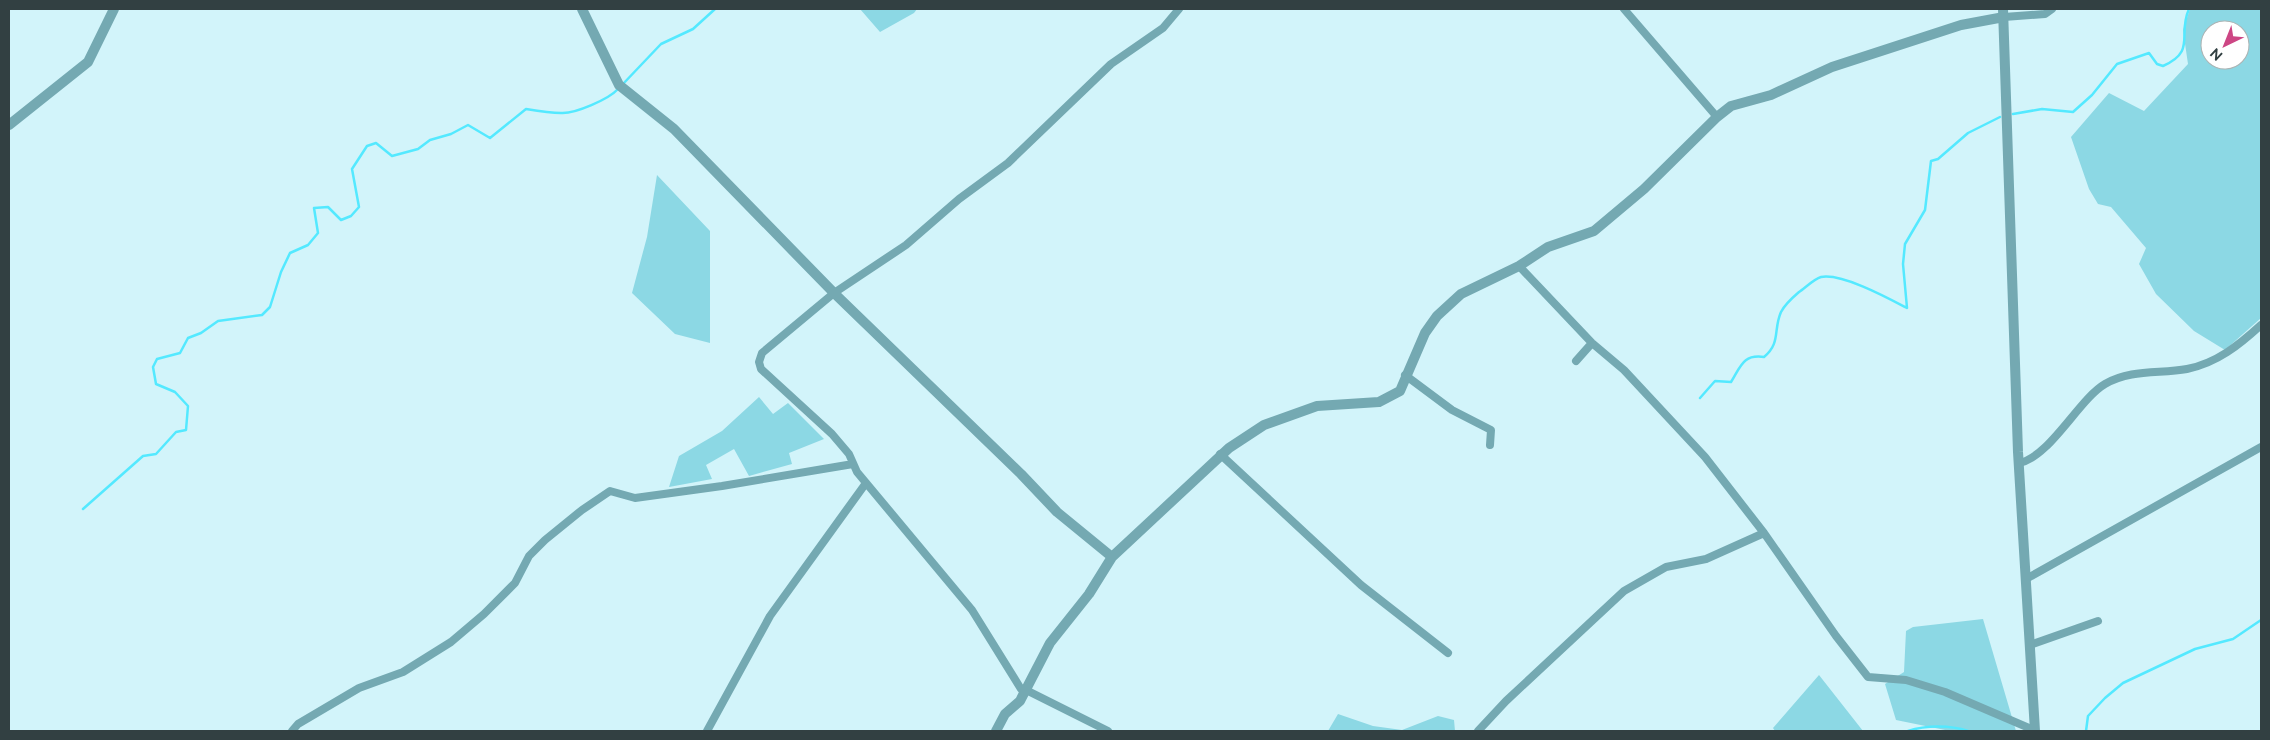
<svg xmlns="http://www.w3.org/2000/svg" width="2270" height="740" font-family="Raleway,sans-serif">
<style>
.green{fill:#8cd8e4;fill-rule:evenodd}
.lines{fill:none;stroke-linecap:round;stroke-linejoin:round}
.stream{stroke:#54e9ff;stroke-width:2.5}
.minor{stroke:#74a9b2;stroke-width:8}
.tertiary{stroke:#74a9b2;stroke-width:10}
</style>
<rect width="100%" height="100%" fill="#d2f4fa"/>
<path class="green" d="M860,9H917L914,13L880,32Z
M2190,9H2261V318L2225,350L2194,331L2156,294L2139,264L2146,248L2111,207L2098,204L2089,189L2071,137L2109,93L2144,111L2188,64L2183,30ZM2210,30H2240V60H2210Z
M657,175L710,231V343L675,334L632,293L647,237Z
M759,397L773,414L788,403L824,439L789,453L792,464L749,476L734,449L706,465L712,479L669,487L679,456L722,431Z
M1983,619L2016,731H1950L1896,720L1885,684L1904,672L1906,631L1913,627Z
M1819,675L1863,731H1775L1773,728Z
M1338,714L1373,726L1402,730L1438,716L1454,720L1455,731H1328Z"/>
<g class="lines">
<path class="stream" d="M622,85L661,44L693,29L715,9
M2013,114L2042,109L2073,112L2092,95L2117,64L2149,53L2157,64L2163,66C2197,51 2177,35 2189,9
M1700,398L1715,381L1731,382C1741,366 1743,354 1764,357C1781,343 1773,330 1781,312C1785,304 1792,298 1799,292C1805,288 1814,279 1821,277C1842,273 1888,298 1907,308L1903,264L1905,244L1925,210L1931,161L1938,159L1968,133L2000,117
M83,509L143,456L156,454L176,432L186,430L188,406L175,392L156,384L153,367L157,359L180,353L188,338L201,333L218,321L262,315L270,307L281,272L290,253L308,245L318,233L314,208L328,207L341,220L351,216L359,207L352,169L367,146L376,143L392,156L418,149L430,140L451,134L468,125L490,138L526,109C538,111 550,113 561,113C575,114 609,99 618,89
M1908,731C1926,725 1950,725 1968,731
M2086,731L2088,716L2105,698L2123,683L2195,649L2233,639L2261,620"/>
<path class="minor" d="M1624,9L1717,117
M2004,17L2045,14L2052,9
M1576,361L1592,343
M1405,375L1452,410L1491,430L1490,445
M1220,454L1361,585L1448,653
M2019,463C2050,457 2079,399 2105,384C2131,369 2159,374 2187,369C2217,363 2239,345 2261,325
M1764,533L1836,636L1868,677L1906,680L1945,692L2034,730
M2026,579L2261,447
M2030,645L2098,621
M292,731L298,724L359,688L403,672L451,642L484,614L515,583L529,556L545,540L582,510L610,491L635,498L722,486L853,464
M707,731L770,616L866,483
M1108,731L1026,690L1021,689L972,610L857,472L849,454L832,434L761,369L759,362L762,353L834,293L906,245L959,199L1008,163L1111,64L1163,28L1179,9
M1478,731L1506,701L1624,591L1666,567L1706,559L1764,533L1705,457L1624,370L1592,343L1519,266"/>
<path class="tertiary" d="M582,9L619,85L674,129L834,293L1021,474L1057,512L1112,557
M2003,9L2018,452L2035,731
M9,125L88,62L114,9
M996,731L1005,714L1020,701L1050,643L1089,594L1112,557L1229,448L1264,425L1317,406L1379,402L1400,391L1425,333L1437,316L1461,294L1519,266L1548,247L1594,231L1644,189L1717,117L1731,106L1771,95L1832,67L1961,25L2004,17"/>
</g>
<rect width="2270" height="740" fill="none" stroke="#324042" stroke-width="20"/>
<g transform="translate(2225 45) rotate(223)"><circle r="24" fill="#ffffff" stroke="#adb3b3"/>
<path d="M0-4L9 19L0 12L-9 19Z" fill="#cd4684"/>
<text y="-8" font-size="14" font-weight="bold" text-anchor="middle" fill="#324042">N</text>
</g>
</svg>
